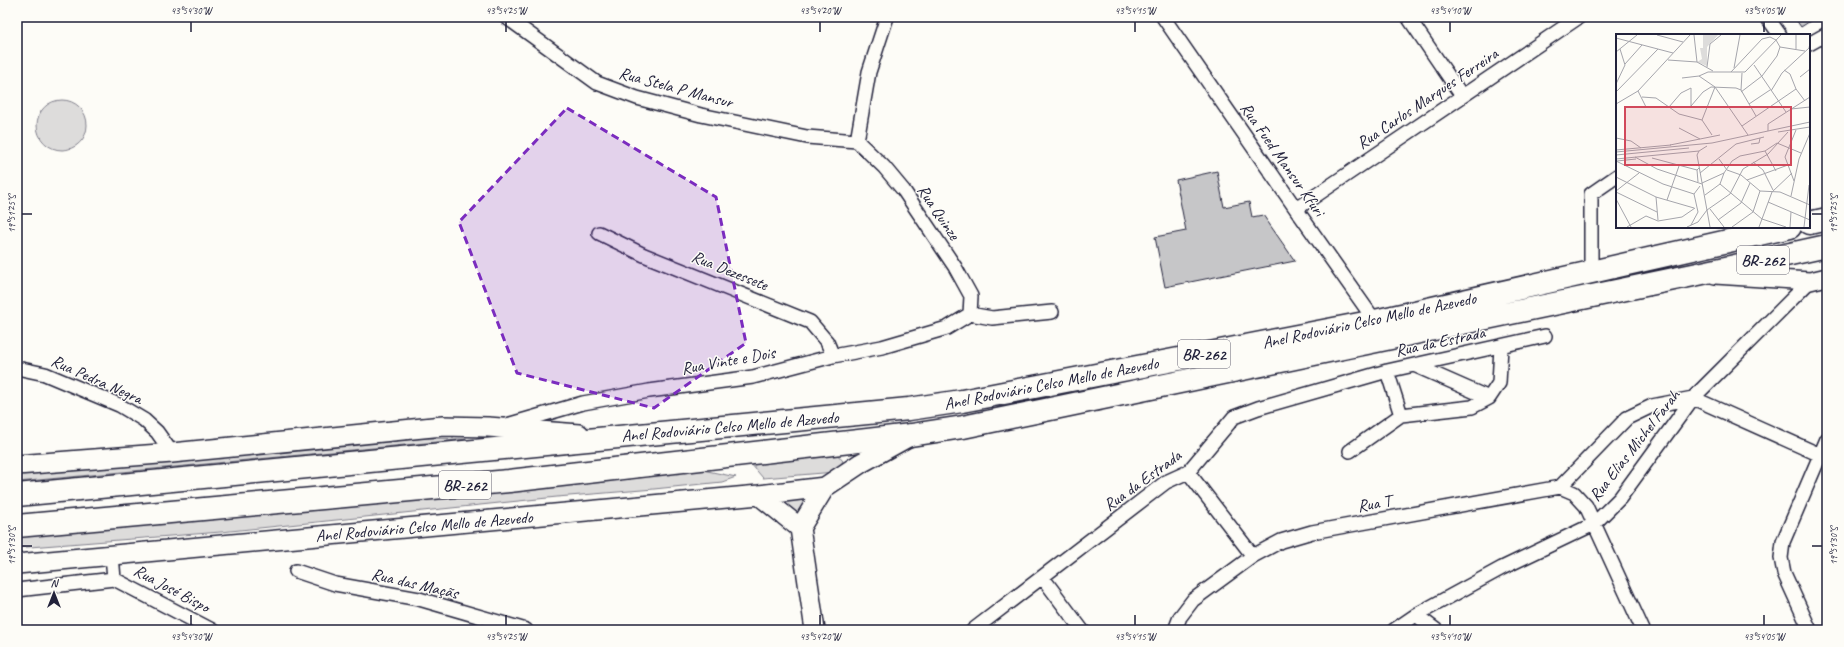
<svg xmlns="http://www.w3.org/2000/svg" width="1844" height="647" font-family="Caveat,sans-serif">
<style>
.green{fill:#dddcdb;stroke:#807f8b}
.building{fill:#c6c6c8;stroke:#22223b}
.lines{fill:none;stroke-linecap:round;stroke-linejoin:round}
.minor-casing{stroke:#22223b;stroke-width:16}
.tertiary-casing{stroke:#22223b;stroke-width:20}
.secondary-casing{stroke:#22223b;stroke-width:22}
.motorway-casing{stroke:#22223b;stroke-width:25}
.minor{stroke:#fdfcf7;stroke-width:13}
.tertiary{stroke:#fdfcf7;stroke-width:17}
.secondary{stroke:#fdfcf7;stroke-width:19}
.motorway{stroke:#fdfcf7;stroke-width:22}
.marked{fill:#7b2cbf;fill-opacity:0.2;stroke:#7b2cbf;stroke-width:3;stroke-dasharray:8 5;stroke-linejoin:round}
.ticks{fill:none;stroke:#22223b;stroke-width:1.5}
.labels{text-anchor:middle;stroke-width:3;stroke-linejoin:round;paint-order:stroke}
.shield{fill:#fdfcf7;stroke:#646373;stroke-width:1}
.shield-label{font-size:16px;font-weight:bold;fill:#22223b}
.street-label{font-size:17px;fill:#22223b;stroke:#fdfcf7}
.inset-road{fill:none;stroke:#a5a5ac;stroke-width:1}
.view{fill:#d1495b;fill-opacity:0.15;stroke:#d1495b;stroke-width:2}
.inset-edge{fill:none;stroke:#22223b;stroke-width:2}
.neatline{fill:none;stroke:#22223b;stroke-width:1.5}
.ticks-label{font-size:10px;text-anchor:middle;fill:#22223b}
</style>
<rect width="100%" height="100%" fill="#fdfcf7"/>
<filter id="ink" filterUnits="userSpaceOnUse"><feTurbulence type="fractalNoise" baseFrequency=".025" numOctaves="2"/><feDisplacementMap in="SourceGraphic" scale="8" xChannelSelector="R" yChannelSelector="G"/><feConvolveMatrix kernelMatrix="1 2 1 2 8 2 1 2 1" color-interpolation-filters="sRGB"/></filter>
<g filter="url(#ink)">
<path class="green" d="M37 125a25 25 0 1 1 50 0a25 25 0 1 1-50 0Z
M427,438L467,439L17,482V470Z
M836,453L843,461L835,472L763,478L751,464Z
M698,469L736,477L722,482L654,489L557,497L221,532L17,548V532Z
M812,498L800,518L781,502Z"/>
<path class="building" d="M1794,17H1814L1815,18L1801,27Z
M1217,171L1224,207L1249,202L1252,217L1263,215L1295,261L1165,287L1155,237L1186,231L1176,180Z"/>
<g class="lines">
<g class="minor-casing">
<path id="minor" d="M506,17L597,83L637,98L701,115L807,137L857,141
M1163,17L1296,209L1375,321
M1408,17L1462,96
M1767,17L1780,35
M1809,44L1827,34
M857,141L884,167L904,191L955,267L971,296L970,314
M857,141L869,72L887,17
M1296,209L1579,17
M599,233L644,255L810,322L827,342L833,356
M1591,272V194L1617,176
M970,314L992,318L1052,312
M1414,365L1489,398
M17,368L45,374L119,405L144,420L157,432L172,453
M1387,371L1401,415
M1401,415L1472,407L1489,398L1499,383L1501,347
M507,425L583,403L649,391L753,377L833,356L882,347L947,328L970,314
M1350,451L1401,415
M1188,472L1253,556
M1560,487L1627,418L1652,406L1693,398L1827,458
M112,555L114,579L212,630
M296,571L335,584L419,599L526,630
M1043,578L1082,630
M17,590L114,579
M1416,615L1436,630
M973,630L1166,482L1188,472L1234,417L1258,408L1387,371L1545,336
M1175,630L1180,617L1193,600L1253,556L1281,541L1312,532L1560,487L1574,493L1586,506L1643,630
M1394,630L1416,615L1502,568L1594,524L1620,498L1693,398L1810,281
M1810,630L1784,573L1781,558L1783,542L1827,439"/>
</g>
<g class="tertiary-casing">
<path id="tertiary" d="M1715,275L1810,281L1827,277"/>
</g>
<g class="secondary-casing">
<path id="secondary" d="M17,465L172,453L443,426L488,427L579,434
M759,495L800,528
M17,564L759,495L825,487L861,463L908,437
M815,630L800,528L825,487"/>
</g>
<g class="motorway-casing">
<path id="motorway" d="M1809,223L1827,219
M17,495L909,409L962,401L1375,321L1790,227
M17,526L509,481L911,435L963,427L1055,408L1698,274L1827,246"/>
</g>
<use href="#minor" class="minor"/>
<use href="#tertiary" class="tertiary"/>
<use href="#secondary" class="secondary"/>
<use href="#motorway" class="motorway"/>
</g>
</g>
<path class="marked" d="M567,108L716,197L746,343L654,408L517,373L459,222Z"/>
<path class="ticks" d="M191,22V32M506,22V32M820,22V32M1135,22V32M1450,22V32M1764,22V32M22,214H32M1812,214H1822M22,546H32M1812,546H1822M191,615V625M506,615V625M820,615V625M1135,615V625M1450,615V625M1764,615V625"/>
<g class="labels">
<g class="shield">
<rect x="1737" y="246" width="52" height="28" rx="3"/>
<rect x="1178" y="340" width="52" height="28" rx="3"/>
<rect x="439" y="471" width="52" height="28" rx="3"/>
</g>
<g class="shield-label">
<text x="1763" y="266">BR-262</text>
<text x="1204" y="360">BR-262</text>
<text x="465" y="491">BR-262</text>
</g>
<g class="street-label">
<text transform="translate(676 87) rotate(15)" y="6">Rua Stela P Mansur</text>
<text transform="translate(1427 98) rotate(-34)" y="6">Rua Carlos Marques Ferreira</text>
<text transform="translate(1283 159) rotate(55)" y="6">Rua Fued Mansur Kfuri</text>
<text transform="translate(939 212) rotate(56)" y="6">Rua Quinze</text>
<text transform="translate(730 270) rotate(22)" y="6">Rua Dezessete</text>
<text transform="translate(1369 320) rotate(-12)" y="6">Anel Rodoviário Celso Mello de Azevedo</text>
<text transform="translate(1440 341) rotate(-12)" y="6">Rua da Estrada</text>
<text transform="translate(728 360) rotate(-10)" y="6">Rua Vinte e Dois</text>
<text transform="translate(97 379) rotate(24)" y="6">Rua Pedra Negra</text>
<text transform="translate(1051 383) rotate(-11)" y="6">Anel Rodoviário Celso Mello de Azevedo</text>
<text transform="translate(730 426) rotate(-5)" y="6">Anel Rodoviário Celso Mello de Azevedo</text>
<text transform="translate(1634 445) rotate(-52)" y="6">Rua Elias Michel Farah</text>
<text transform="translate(1142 480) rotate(-36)" y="6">Rua da Estrada</text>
<text transform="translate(1374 503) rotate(-10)" y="6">Rua T</text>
<text transform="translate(424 526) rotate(-5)" y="6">Anel Rodoviário Celso Mello de Azevedo</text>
<text transform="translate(415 583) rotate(13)" y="6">Rua das Maçãs</text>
<text transform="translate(172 588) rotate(28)" y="6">Rua José Bispo</text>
</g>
</g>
<g transform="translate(1616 34)">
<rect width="194" height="194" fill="#fdfcf7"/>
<path d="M87,1H102L91,13V32L81,28L86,25L84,14H87Z" fill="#dddcdb"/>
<path class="inset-road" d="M41,1L67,8M78,1L81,28M180,1V15M0,4L57,19M164,13L189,17M0,18L21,1M52,26L81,28L97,37M9,30L26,11M138,31L170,78M91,33L94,10L105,1M118,34L124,1M168,36L174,40L180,55L189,67M115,38L146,5L154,3L160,6L164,13L161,22L146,42L125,58M83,42L92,38H129L165,1M184,43L194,35M66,44L83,42L99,53L86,86M0,50L9,31L4,15M99,53L132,101M75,54V72L87,58L95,53L120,54L125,56L140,82M125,56L126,39M22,57L30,73M155,57L166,39L193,14L194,9M0,58L42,15M26,63L40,64L63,80L86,86M0,70L22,57L74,1M133,70L154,56M53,73L65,59L75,54M175,75L194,73M86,86L96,101M126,92L180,55M63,94L84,105M152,97V90L194,63M162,98L194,93M0,104L15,107L25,114M135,110L143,109L144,104M54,111L104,101M0,116L55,111M83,117L81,121L94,193M149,117L161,109L185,119M0,118L96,109L194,88M0,121L73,114M19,123L41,135L86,150M36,124L81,136L83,134M0,125L83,117L91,112M103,125L111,136L125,141L144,157L164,158L194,171M0,127L47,150L78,160M1,127L20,125M137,128L147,136L157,156M81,136L82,148M84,139L120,110L148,103M0,143L40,163L78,174M131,146L172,131M178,147L169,123L180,96M86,149L108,139L116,127L124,122L149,117L160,137M104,150L146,185L170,193M0,157L23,139M0,158L41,178M89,161L104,150L108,139M175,162L183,125L194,99M40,163L42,186M0,165L15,193M51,166L63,132M152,168L194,186M94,175L108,193M102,186L125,169L134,149M42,187L66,183L79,174M75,191L82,178L78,160L84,152M11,193L30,182L42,187M71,193L82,188L91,176L114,160L127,135L152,120L172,98M116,193L137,178L144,157M143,193L156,158L176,139M174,193L175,178M188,193L193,151"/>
<path class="view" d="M9,73H175V131H9Z"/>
<rect width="194" height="194" class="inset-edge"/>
</g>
<rect width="1844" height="647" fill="none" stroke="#fdfcf7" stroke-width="44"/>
<g transform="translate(54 593)" stroke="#fdfcf7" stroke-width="3" paint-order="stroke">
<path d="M0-3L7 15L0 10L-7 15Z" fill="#22223b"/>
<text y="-6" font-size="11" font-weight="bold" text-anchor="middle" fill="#22223b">N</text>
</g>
<rect x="22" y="22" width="1800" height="603" class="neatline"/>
<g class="ticks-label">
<text x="191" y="14">43°54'30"W</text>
<text x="506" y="14">43°54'25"W</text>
<text x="820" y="14">43°54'20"W</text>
<text x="1135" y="14">43°54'15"W</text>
<text x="1450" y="14">43°54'10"W</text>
<text x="1764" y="14">43°54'05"W</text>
<text transform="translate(11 214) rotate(-90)" y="4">19°51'25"S</text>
<text transform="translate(1833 214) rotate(-90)" y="4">19°51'25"S</text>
<text transform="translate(11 546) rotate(-90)" y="4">19°51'30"S</text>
<text transform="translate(1833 546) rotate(-90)" y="4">19°51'30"S</text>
<text x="191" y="640">43°54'30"W</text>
<text x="506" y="640">43°54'25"W</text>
<text x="820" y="640">43°54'20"W</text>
<text x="1135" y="640">43°54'15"W</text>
<text x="1450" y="640">43°54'10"W</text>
<text x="1764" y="640">43°54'05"W</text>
</g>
</svg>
